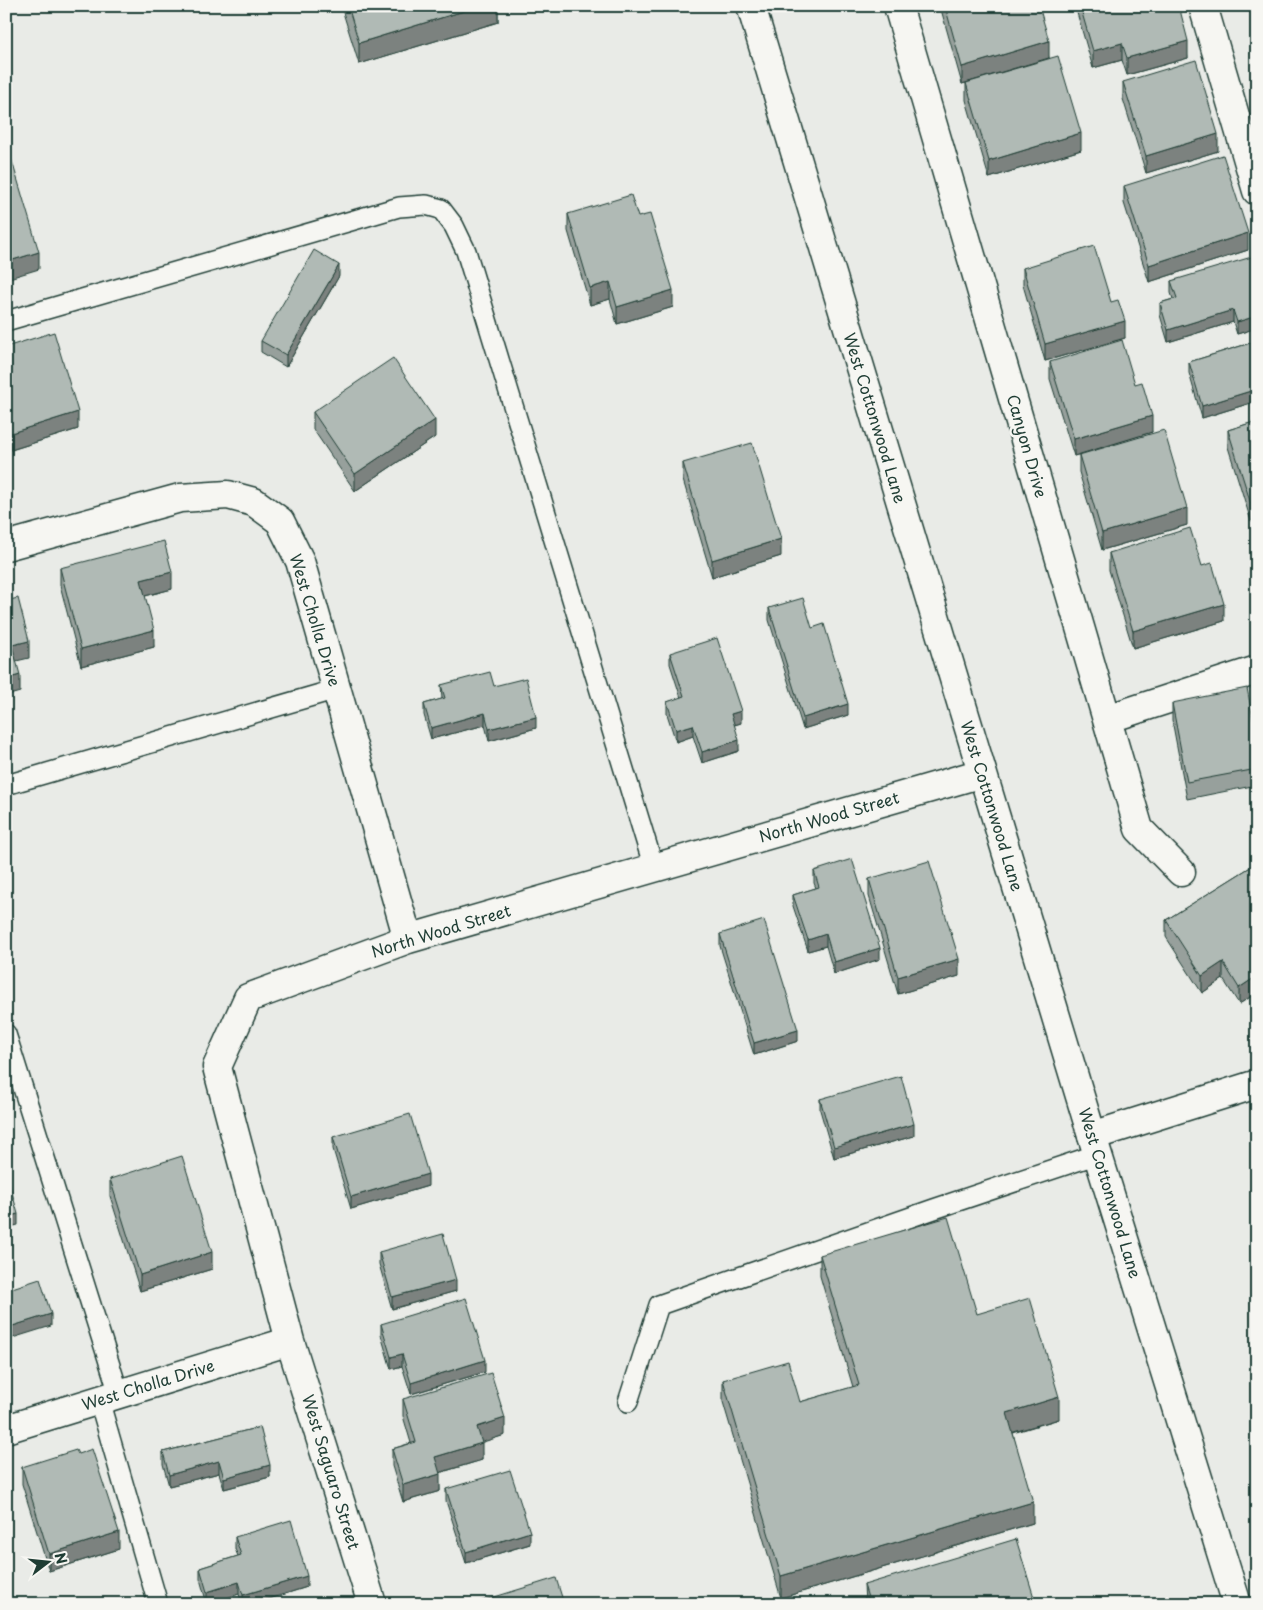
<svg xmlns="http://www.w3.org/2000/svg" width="1263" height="1610" font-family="'Playpen Sans',sans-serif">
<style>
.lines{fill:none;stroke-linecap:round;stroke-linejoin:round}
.lane-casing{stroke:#1f3d34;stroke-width:22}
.street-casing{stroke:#1f3d34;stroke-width:31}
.secondary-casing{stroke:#1f3d34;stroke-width:31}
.lane{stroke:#f6f6f2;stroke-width:19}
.street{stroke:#f6f6f2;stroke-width:28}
.secondary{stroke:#f6f6f2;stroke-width:28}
.wall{fill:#97a09c;stroke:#1f3d34}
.shaded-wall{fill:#7b827f;stroke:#1f3d34}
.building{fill:#b0bab5;stroke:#1f3d34}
.labels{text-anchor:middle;stroke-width:5;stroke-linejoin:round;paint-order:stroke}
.street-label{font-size:16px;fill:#1f3d34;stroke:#f6f6f2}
</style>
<rect width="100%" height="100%" fill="#e9ebe7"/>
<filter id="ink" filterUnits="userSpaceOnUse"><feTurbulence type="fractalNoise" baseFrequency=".02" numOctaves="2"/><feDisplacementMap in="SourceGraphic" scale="10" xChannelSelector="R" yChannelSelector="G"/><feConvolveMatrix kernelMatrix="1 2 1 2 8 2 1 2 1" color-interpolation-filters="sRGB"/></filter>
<g filter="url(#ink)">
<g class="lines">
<g class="lane-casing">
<path id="lane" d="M6,321L399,207L426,205L441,209L454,226L466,251L654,868
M6,785L337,689
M6,1034L119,1394
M99,1400L158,1604
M628,1402L659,1305L934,1209L1098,1154"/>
</g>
<g class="street-casing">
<path id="street" d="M898,6L1139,829L1181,872
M1203,6L1257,191
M6,546L180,498L228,495L254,502L280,521L300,561L408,939
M1107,719L1257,670
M1092,1136L1257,1084
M6,1429L290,1341
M372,1604L290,1341L217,1067L248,998L408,939L982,773"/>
</g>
<g class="secondary-casing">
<path id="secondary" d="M751,6L1092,1136L1237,1604"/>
</g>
<use href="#lane" class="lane"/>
<use href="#street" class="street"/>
<use href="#secondary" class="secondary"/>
</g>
<path class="wall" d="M341,6H498V22L359,64Z
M942,6H1039L1049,58L962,84L942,13Z
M1075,6H1179L1188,58L1127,75L1122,60L1093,68Z
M1250,6H1257V32L1255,25V9L1251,11Z
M1123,82L1218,151L1146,173L1123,99Z
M966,83L1081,150L989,178L966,100Z
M1124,186L1248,250L1149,282L1124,203Z
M568,214L638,217L673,307L617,324L610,299L590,305L568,231Z
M1257,262V328L1237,334L1233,322L1168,342L1160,315V303L1173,299L1171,293V281Z
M1023,268L1111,302L1125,338L1045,361L1023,285Z
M339,276L286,367L261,352V341Z
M1257,341V410L1254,402L1202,418L1189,373V362Z
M6,347L78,429L11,450L6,436Z
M1050,362L1135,384L1152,432L1074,456L1050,379Z
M313,412L435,437L355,491L313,429Z
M1257,421L1251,521L1228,447V430Z
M1079,455L1187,525L1102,550L1079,472Z
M683,463L781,556L712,577L683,480Z
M1257,525V546L1254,538V526Z
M1109,553L1202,566L1224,621L1133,648L1109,570Z
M60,568L172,589L145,596L154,647L81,666L60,585Z
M769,608L848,715L803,729L769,620Z
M670,653L741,723L734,725L739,751L702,763L693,736L676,742L667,714V702L681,698L670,664Z
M441,685L494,686L536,728L489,741L485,725L431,739L424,715V704L442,699Z
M1172,703L1257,739V785L1187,799L1172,720Z
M1257,863V993L1239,1004L1223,979L1202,993L1166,937V920Z
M814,871L880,959L834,974L826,946L808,951L793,906V895L816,888L814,883Z
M869,879L959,976L898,994L869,896Z
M720,934L798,1041L754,1055L720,946Z
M820,1099L914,1136L834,1158L820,1110Z
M333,1137L428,1186L351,1209L333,1149Z
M110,1179L212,1269L140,1291L110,1196Z
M379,1252L456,1291L392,1309L379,1264Z
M820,1255L977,1314L1059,1419L1013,1433L1033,1523L781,1598L723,1402V1380L800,1402L853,1387L820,1276Z
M381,1324L485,1372L411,1394L402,1366L391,1369L381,1335Z
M403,1399L505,1435L481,1442L482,1460L439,1473L440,1491L403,1502L392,1466V1449L411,1443L403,1416Z
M260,1427L270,1477L224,1489L219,1473L169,1486L163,1464V1452Z
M22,1467L119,1549L49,1571L22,1484Z
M446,1489L530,1544L466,1563L446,1501Z
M235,1537L307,1587L253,1604H242L239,1594L207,1604L200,1579V1568L238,1556L235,1549Z
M864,1585L1036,1604H865Z"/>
<path class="shaded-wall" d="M480,6H498V22L359,64V43Z
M1251,6H1257V9L1251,11Z
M1049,41V58L962,84V67Z
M1188,41V58L1127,75V58Z
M1122,43V60L1093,68V51Z
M1081,133V150L989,178V161Z
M1218,134V151L1146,173V156Z
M1248,233V250L1149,282V265Z
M39,252V269L6,279V262Z
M339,265V276L286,367V355Z
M610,282V299L590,305V288Z
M673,290V307L617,324V307Z
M1233,310V322L1168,342V330Z
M1257,316V328L1237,334V322Z
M1125,321V338L1045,361V344Z
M1254,390V402L1202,418V406Z
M78,412V429L11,450V433Z
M1152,416V432L1074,456V439Z
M435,420V437L355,491V474Z
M1257,502V519L1251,521V504Z
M1187,508V525L1102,550V533Z
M781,539V556L712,577V560Z
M172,572V589L141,597V580Z
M1224,604V621L1133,648V631Z
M154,630V647L81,666V649Z
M29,641V658L12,662V645Z
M20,675V692L6,696V679Z
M848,704V715L803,729V718Z
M741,711V723L731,726V714Z
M485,713V725L431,739V728Z
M536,717V728L489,741V729Z
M693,725V736L676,742V730Z
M739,740V751L702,763V752Z
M826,934V946L808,951V940Z
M880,948V959L834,974V962Z
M959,959V976L898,994V977Z
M1223,962V979L1202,993V976Z
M1257,976V993L1239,1004V988Z
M798,1030V1041L754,1055V1043Z
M914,1124V1136L834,1158V1147Z
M428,1174V1186L351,1209V1197Z
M18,1214V1225L6,1228V1217Z
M212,1252V1269L140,1291V1275Z
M456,1280V1291L392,1309V1297Z
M51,1314V1326L6,1340V1328Z
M402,1354V1366L391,1369V1357Z
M485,1360V1372L411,1394V1383Z
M1059,1397V1419L1007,1434V1413Z
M505,1418V1435L477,1444V1427Z
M482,1443V1460L435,1474V1457Z
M219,1461V1473L169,1486V1475Z
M270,1465V1477L224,1489V1478Z
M440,1474V1491L403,1502V1485Z
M1033,1502V1523L781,1598V1576Z
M119,1532V1549L49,1571V1554Z
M530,1532V1544L466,1563V1552Z
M307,1576V1587L253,1604H243V1595Z
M239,1582V1594L207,1604V1592Z"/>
<path class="building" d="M348,6H480L359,43Z
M945,6H1039L1049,41L962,67Z
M1080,6H1179L1188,41L1127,58L1122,43L1093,51Z
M1255,8H1257V15Z
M1058,56L1081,133L989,161L966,83Z
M1196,60L1218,134L1146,156L1123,82Z
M6,141L39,252L6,262Z
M1223,155L1248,233L1149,265L1124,186Z
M631,195L638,217L650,214L673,290L617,307L610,282L590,288L568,214Z
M1094,246L1111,302L1118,300L1125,321L1045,344L1023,268Z
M314,250L339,265L286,355L261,341Z
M1255,256L1257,262V316L1237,322L1233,310L1168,330L1160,303L1177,298L1171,281Z
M54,332L78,412L11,433L6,419V347Z
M1122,340L1135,384L1142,382L1152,416L1074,439L1050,362Z
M1257,341V398L1254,390L1202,406L1189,362Z
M393,358L435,420L355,474L313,412Z
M1257,421V502L1251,504L1228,430Z
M1164,430L1187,508L1102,533L1079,455Z
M752,443L781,539L712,560L683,463Z
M1257,525V534L1254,526Z
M1190,528L1202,566L1212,563L1224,604L1133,631L1109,553Z
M164,541L172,572L141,580L154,630L81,649L60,568Z
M18,598L29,641L12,645L20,675L6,679V601Z
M803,598L812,628L824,624L848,704L803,718L769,608Z
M717,638L741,711L731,714L739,740L702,752L693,725L676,730L667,702L684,696L670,653Z
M490,672L494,686L526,678L536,717L489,729L485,713L431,728L424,704L445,698L441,685Z
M1247,688L1257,739V769L1187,782L1172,703Z
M852,859L880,948L834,962L826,934L808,940L793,895L819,887L814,871Z
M929,861L959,959L898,977L869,879Z
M1257,863V976L1239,988L1223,962L1202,976L1166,920Z
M764,920L798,1030L754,1043L720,934Z
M901,1076L914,1124L834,1147L820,1099Z
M410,1114L428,1174L351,1197L333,1137Z
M182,1156L212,1252L140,1275L110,1179Z
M6,1171L18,1214L6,1217Z
M948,1217L977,1314L1030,1298L1059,1397L1007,1413L1033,1502L781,1576L723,1380L788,1361L800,1402L859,1385L820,1255Z
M443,1234L456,1280L392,1297L379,1252Z
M40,1279L51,1314L6,1328V1290Z
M466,1298L485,1360L411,1383L402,1354L391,1357L381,1324Z
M491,1373L505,1418L477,1427L482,1443L435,1457L440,1474L403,1485L392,1449L416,1442L403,1399Z
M260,1427L270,1465L224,1478L219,1461L169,1475L163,1452Z
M92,1449L119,1532L49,1554L22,1467L76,1450L78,1454Z
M510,1470L530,1532L466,1552L446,1489Z
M291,1520L307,1576L243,1595L239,1582L207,1592L200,1568L241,1555L235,1537Z
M1016,1539L1036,1604H870L864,1585Z
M556,1578L564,1604H472Z"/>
</g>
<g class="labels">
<g class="street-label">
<text transform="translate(875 418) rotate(73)" y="6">West Cottonwood Lane</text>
<text transform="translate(1027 446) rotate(74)" y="6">Canyon Drive</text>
<text transform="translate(315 620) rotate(73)" y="6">West Cholla Drive</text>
<text transform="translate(992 806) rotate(73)" y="6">West Cottonwood Lane</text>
<text transform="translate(829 817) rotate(-16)" y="6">North Wood Street</text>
<text transform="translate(441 931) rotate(-17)" y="6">North Wood Street</text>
<text transform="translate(1110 1193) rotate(73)" y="6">West Cottonwood Lane</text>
<text transform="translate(148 1385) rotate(-17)" y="6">West Cholla Drive</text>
<text transform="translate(331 1472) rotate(73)" y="6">West Saguaro Street</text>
</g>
</g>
<rect width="1263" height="1610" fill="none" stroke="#f6f6f2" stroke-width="25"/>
<rect x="12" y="12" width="1238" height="1585" fill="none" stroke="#1f3d34" stroke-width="2" filter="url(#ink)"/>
<g transform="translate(48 1562) rotate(74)" stroke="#f6f6f2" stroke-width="4" paint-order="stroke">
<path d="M0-4L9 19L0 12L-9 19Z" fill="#1f3d34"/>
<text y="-8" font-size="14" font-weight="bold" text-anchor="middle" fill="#1f3d34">N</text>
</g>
</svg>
